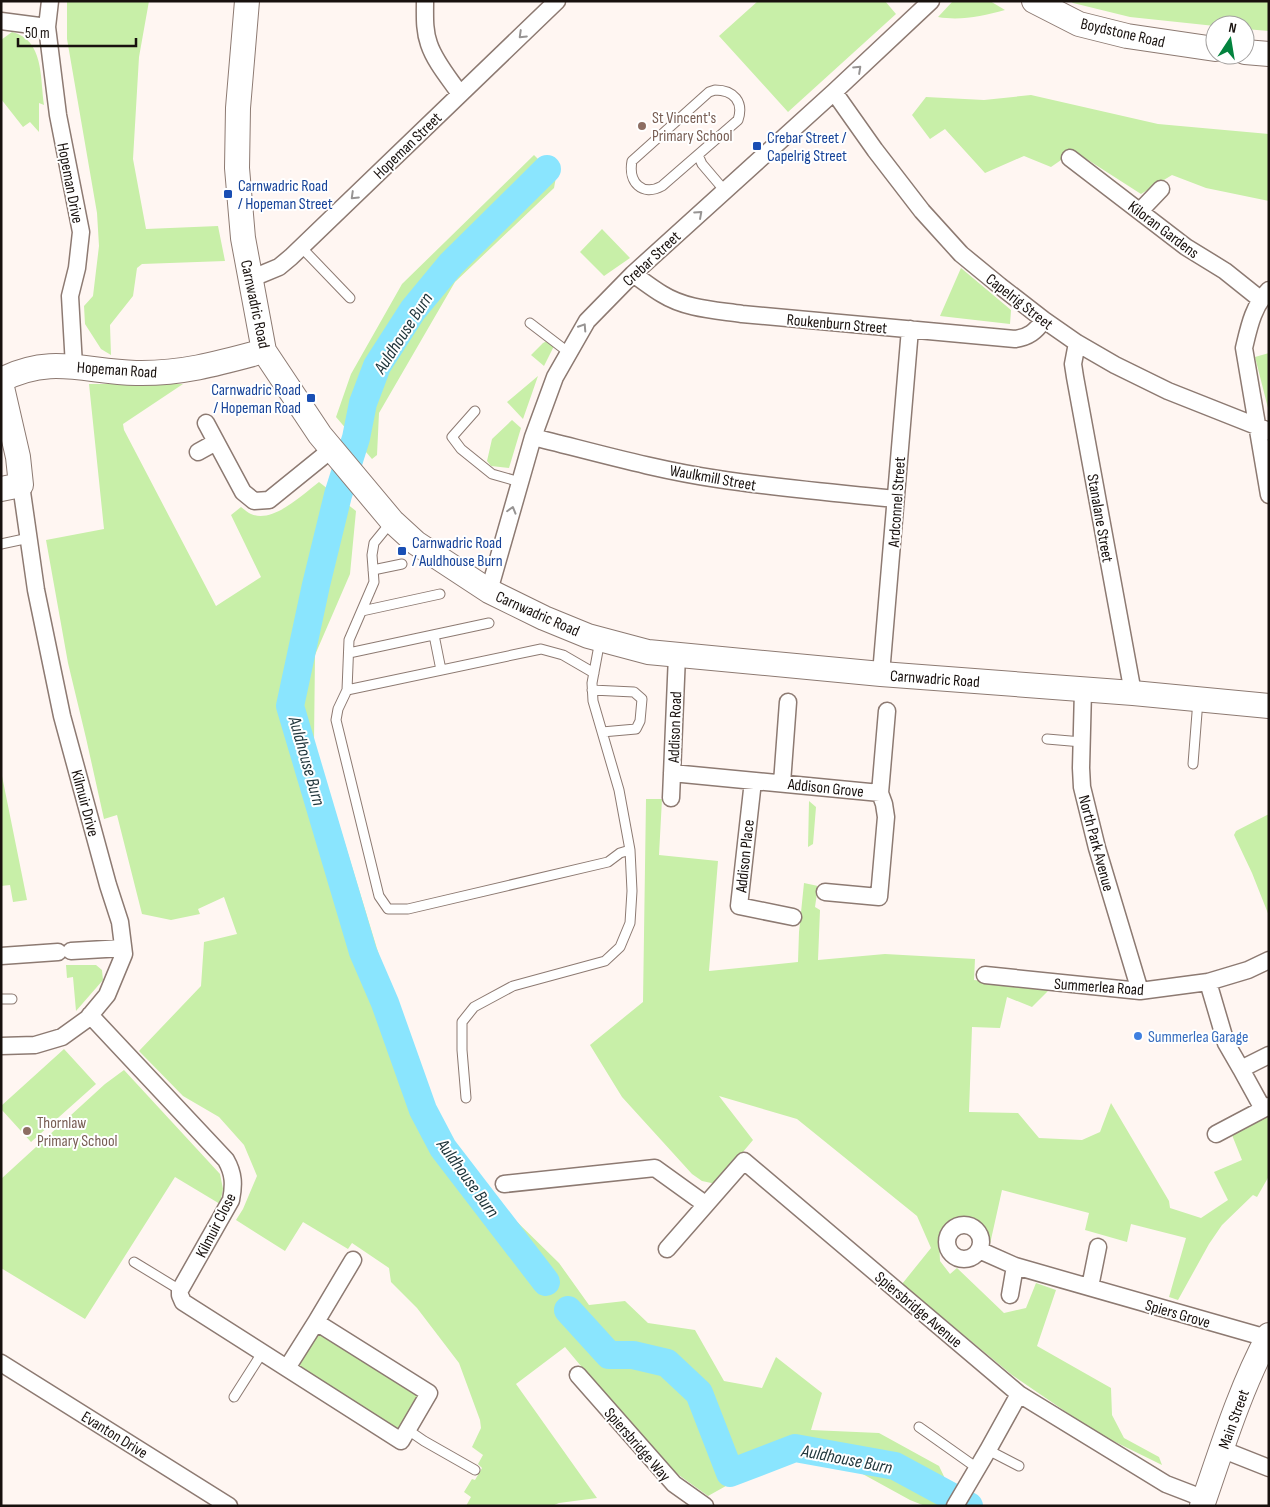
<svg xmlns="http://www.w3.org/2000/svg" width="1270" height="1507" font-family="'Sofia Sans Condensed',sans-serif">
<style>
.green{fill:#c8efa8}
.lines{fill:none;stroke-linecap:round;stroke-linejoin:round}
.river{stroke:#8ae5fe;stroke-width:28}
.lane-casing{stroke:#8d7a72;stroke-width:11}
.street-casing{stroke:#8d7a72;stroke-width:19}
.secondary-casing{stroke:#8d7a72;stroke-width:26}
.lane{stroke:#fff;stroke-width:9}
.street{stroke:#fff;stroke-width:16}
.secondary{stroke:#fff;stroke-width:24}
.oneway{stroke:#979493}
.education-dot{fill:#8d6e63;stroke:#fff;stroke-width:2}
.transit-dot{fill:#1a4fb4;stroke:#fff;stroke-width:2}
.shop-dot{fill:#3f7fe0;stroke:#fff;stroke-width:2}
.labels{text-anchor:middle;stroke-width:4;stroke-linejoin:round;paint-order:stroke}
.street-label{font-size:16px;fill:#18110e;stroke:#fff}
.education-label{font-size:16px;fill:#785e54;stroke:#fff;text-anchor:start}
.transit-label{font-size:16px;fill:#164399;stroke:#fff;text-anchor:start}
.shop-label{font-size:16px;fill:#366cbe;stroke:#fff;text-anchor:start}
.water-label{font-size:18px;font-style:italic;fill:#20363c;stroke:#fff}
</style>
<rect width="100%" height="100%" fill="#fff6f2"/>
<path class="green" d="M67,1H149L139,57L133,159L146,229L218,226L225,261L142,264L137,268L133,296L110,325L111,355L101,349L85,324L84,306L93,296L99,246L97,213L67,39Z
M758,1H885L896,14L788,112L719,36Z
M953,1H990L1005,10C982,16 961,21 938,17Z
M1070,1H1269V31L1245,29V25L1215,26L1130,17L1073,3Z
M12,32C44,40 40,77 44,105L39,103V132L30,122L23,127L1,99V40Z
M1031,95L1158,124L1269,134V201L1206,188L1172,175L1141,194L1074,151L1051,167L1024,156L985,173L945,129L930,139L912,115L926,97L984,100Z
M534,155L556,177L554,188L455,282L379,413L377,455L372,459L336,417L351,374L402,284Z
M602,229L630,258L604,276L580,252Z
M961,268L1011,310L1010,324L940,316Z
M549,340L554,346L544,366L531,355L543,343Z
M1269,353V412L1255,357Z
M538,376L523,419L507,402Z
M89,384H183L123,424L124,430L216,606L261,577L231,515L241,507C244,509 248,513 251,514C273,524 303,494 319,482L356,511L350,574L315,655L314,742L425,1106L507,1212L559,1263L589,1305L625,1301L648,1323L695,1330L724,1381L762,1388L776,1357L822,1393L811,1430L879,1433L939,1466L950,1489L939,1506H925L910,1500L839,1461L776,1458L708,1496L662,1463L565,1347L516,1384L597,1498L559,1503L552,1506H466L471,1497L464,1492L472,1479L475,1480L482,1468L478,1464L483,1455L472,1447L481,1428L480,1420L459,1363L417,1308L391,1282L389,1268L352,1243L348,1249L303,1222L285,1251L236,1220L243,1209L257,1176L244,1145L219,1117L183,1096L139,1051L201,986L204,942L237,934L224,897L198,909L200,914L171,920L142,914L117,815L104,819L86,738L68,663L46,540L104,529Z
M512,420L521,428L509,468L491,466L487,461L492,439Z
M1,771L27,900L13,902L10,885L1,886Z
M646,799H662L659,855L718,861L709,971L798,962L799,932L804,883L818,886L815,907L820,910L818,960L885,954L975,959L974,980L1050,989L1032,1007L1007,997L1000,1028L972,1027L969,1112L1018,1113L1039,1138L1082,1140L1100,1132L1111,1103L1169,1201L1170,1208L1201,1218L1228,1200L1214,1172L1242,1160L1232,1135L1269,1116V1176L1257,1197L1253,1195L1222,1225L1209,1244L1178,1300L1169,1297L1186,1238L1131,1224L1127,1242L1085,1230L1089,1213L1002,1190L990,1244L986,1239L984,1226L973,1219L958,1220L945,1228L939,1238L940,1261L950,1274L957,1268L1004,1313L1026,1308L1036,1283L1056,1290L1037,1346L1111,1388L1112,1415L1124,1438L1159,1457L1162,1465L1097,1433L1012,1375L902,1284L931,1248L917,1216L797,1119L719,1096L753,1140L716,1184L702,1181L692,1174L622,1097L590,1045L643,1002Z
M809,801L816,807L813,844L808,847Z
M1269,814V916L1252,873L1234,835L1236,831Z
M66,965H96L102,970L103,980L76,1011L73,977L67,978Z
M64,1049L96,1084L31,1142L1,1109V1106Z
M124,1070L220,1174L223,1189L220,1204L175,1177L85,1319L1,1268V1179L105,1084Z
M321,1335L418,1394V1402L402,1428L396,1429L300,1369L298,1363L315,1337Z"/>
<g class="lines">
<path class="river" d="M546,1282L443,1148L423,1110L385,1003L363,952L290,706L316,585L338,495L356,438L363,403L377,366L413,310L451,264L547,169
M568,1310L609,1355H633L667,1363L699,1393L730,1473L795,1448L895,1466L969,1506"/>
<g class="lane-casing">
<path id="lane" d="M715,90C734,90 744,102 738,120L662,186C642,197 628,182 632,161L709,92Z
M698,155L702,164L725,191
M301,247L350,298
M530,323L568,352
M475,411L452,437L461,449L492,474L520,482
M392,521L374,543L372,555L374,582L349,640L347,690L338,709L336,720L379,896L388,909H408L608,862L620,853L630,850
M1,544L29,538
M373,570L402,564
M362,611L440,594
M434,635L441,670
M349,653L489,623
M347,690L541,649L563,655L594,673
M592,690L634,692L642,699L640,721L636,729L602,732
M1047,739L1082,742
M1193,764L1198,700
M1,999H12
M466,1098L462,1050V1022L474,1007L513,986L605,961L620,947L630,923L632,891L630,850L619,790L593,701L592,683L600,640
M134,1262L180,1290
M234,1397L262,1353
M919,1427L977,1468
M408,1430L424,1441L475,1470
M988,1450L1019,1466"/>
</g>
<g class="street-casing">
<path id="street" d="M50,1L47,27L58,115L81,232L77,268L70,296L74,366
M425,1C425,16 424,30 429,44C435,62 449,78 460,94
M1,21L47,27
M834,92L875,150L922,211L961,254L1000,286L1044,320L1077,343L1115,365L1168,391L1269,431
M1070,158L1186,247L1225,271L1260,299
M1140,211L1161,189
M633,274C642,280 652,288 662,294C686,309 715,310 742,314L1015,339C1029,337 1035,332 1044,320
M250,279L279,267L291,257L557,1
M1269,290C1253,306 1249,327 1244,348L1269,495
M1077,343L1073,364L1075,377L1133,693
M206,423L243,492L254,501L269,500L332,449
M533,437C594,452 656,470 718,479C777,488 836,493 895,499
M198,452L216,442
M489,591L533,437L555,377L587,321L633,274L834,92L931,1
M881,674L910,329
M1083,690L1081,768L1082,787L1097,848L1140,991
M672,773L880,793L884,804L886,817L879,897L825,892
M753,781L739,906L793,917
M782,783L788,702
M880,793L887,711
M671,798L677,655
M71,951L123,948
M1,956L58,952
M985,975L1140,991L1208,982L1248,970L1269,960
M1208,982L1226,1043L1241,1069L1269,1055
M90,1015L226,1160C234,1174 234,1185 231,1200L180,1290V1295L183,1302L401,1441L429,1393L316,1322L287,1368
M1,1046L35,1045L62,1037L87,1019L107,995L124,954L120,922L108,885L62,716L36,590L21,485
M1241,1069L1263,1109
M1216,1134L1269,1106
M504,1184L655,1168L705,1204
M947 1242a17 17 0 1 1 34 0a17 17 0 1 1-34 0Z
M667,1249L744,1161L1019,1394L1166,1484L1205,1499
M979,1250L1015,1266L1267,1338
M1090,1287L1098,1247
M1010,1295L1015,1266
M316,1322L353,1260
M1,1363L229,1506
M578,1375L674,1484L705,1506
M1221,1449L1269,1468
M955,1506L988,1450L1019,1394"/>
</g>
<g class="secondary-casing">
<path id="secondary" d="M247,1L238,108L237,168L243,238L264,351L320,435L392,521L416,543L489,591L544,618L588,636L648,652L881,674L1133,693L1269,706
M1034,1L1079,24L1127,36L1215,49
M1245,52L1269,54
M1,380C52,354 85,372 136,373C182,374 220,363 264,351
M1,383L18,457L21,485L1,489
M1202,1506C1222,1448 1240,1389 1269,1335"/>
</g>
<use href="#lane" class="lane"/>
<use href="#street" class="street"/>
<use href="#secondary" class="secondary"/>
</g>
<defs><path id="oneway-chevron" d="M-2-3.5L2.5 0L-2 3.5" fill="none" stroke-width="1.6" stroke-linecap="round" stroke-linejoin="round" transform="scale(1.25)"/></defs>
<g class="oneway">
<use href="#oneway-chevron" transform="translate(522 35) rotate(136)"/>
<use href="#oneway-chevron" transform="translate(858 69) rotate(-43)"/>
<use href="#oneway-chevron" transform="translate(354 196) rotate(136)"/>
<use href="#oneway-chevron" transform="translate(699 214) rotate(-42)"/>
<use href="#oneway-chevron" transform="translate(583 327) rotate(-57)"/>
<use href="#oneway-chevron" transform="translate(512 510) rotate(-74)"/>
</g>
<g class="education-dot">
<circle cx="642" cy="126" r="5"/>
<circle cx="27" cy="1131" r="5"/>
</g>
<g class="transit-dot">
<rect x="752" y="141" width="10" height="10" rx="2.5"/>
<rect x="223" y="189" width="10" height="10" rx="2.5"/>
<rect x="306" y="393" width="10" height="10" rx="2.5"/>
<rect x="397" y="546" width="10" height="10" rx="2.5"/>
</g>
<circle class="shop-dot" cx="1138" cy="1036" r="5"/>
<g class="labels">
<g class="street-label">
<text transform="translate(1123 32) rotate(13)" y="6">Boydstone Road</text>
<text transform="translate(407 145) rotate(-44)" y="6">Hopeman Street</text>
<text transform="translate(71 183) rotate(79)" y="6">Hopeman Drive</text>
<text transform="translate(1164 229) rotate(37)" y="6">Kiloran Gardens</text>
<text transform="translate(651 258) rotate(-43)" y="6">Crebar Street</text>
<text transform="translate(1020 301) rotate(38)" y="6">Capelrig Street</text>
<text transform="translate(256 304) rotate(78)" y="6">Carnwadric Road</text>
<text transform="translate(837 323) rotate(5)" y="6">Roukenburn Street</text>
<text transform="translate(117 369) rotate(4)" y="6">Hopeman Road</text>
<text transform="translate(713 477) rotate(10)" y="6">Waulkmill Street</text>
<text transform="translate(896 502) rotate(-86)" y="6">Ardconnel Street</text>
<text transform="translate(1101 518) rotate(80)" y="6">Stanalane Street</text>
<text transform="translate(538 613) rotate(24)" y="6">Carnwadric Road</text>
<text transform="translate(935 678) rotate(4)" y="6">Carnwadric Road</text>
<text transform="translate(674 727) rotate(-88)" y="6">Addison Road</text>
<text transform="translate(826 787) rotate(6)" y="6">Addison Grove</text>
<text transform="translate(86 803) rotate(75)" y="6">Kilmuir Drive</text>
<text transform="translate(1097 843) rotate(75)" y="6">North Park Avenue</text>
<text transform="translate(744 856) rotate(-84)" y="6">Addison Place</text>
<text transform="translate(1099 986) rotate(4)" y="6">Summerlea Road</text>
<text transform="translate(215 1225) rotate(-63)" y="6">Kilmuir Close</text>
<text transform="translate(919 1309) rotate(40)" y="6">Spiersbridge Avenue</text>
<text transform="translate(1178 1313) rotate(16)" y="6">Spiers Grove</text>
<text transform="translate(1233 1419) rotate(-70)" y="6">Main Street</text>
<text transform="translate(115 1434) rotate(32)" y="6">Evanton Drive</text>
<text transform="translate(638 1444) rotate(49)" y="6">Spiersbridge Way</text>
</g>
<g class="education-label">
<text x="652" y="123">St Vincent's<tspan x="652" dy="18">Primary School</tspan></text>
<text x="37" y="1128">Thornlaw<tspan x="37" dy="18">Primary School</tspan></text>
</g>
<g class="transit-label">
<text x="767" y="143">Crebar Street /<tspan x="767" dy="18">Capelrig Street</tspan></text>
<text x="238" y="191">Carnwadric Road<tspan x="238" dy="18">/ Hopeman Street</tspan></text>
<text x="301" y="395" text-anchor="end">Carnwadric Road<tspan x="301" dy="18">/ Hopeman Road</tspan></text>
<text x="412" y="548">Carnwadric Road<tspan x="412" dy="18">/ Auldhouse Burn</tspan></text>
</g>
<g class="shop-label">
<text x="1148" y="1042">Summerlea Garage</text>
</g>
<g class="water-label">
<text transform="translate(403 333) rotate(-57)" y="6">Auldhouse Burn</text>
<text transform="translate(307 761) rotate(74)" y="6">Auldhouse Burn</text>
<text transform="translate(468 1178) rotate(54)" y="6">Auldhouse Burn</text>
<text transform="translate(847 1459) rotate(11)" y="6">Auldhouse Burn</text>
</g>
</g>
<rect width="1270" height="1507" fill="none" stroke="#18110e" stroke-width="5"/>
<g transform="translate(1230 40) rotate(12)"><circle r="24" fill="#ffffff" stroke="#a3a09f"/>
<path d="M0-4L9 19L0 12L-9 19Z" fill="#03833e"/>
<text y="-8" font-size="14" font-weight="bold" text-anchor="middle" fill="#18110e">N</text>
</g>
<path d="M18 38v8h118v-8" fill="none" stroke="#18110e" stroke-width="2.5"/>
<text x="25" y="38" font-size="15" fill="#18110e" stroke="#ffffff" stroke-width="4" paint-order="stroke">50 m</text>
</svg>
